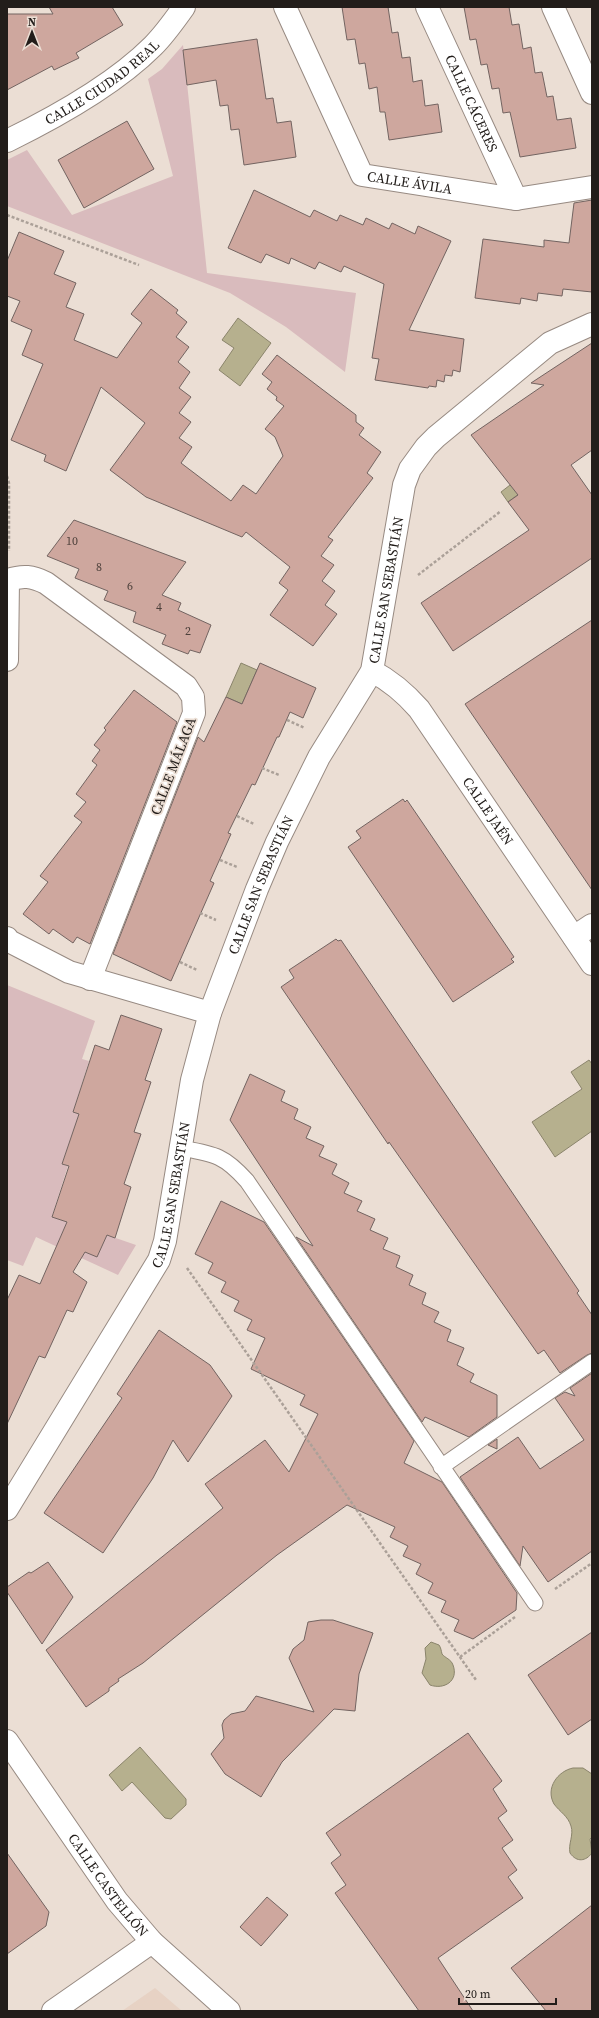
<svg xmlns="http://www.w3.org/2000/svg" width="599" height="2018" font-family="'Source Serif 4',serif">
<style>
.built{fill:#e7d2c4}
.green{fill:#d9bbbd}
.water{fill:#b6b08e;stroke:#8a846b}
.building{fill:#cea79e;stroke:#736461}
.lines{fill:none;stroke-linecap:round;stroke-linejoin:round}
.lane-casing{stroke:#978a82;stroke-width:17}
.street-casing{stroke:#978a82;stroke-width:24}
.path{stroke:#aba098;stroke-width:2.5;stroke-dasharray:3 2;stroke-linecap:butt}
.lane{stroke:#fff;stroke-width:15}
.street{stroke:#fff;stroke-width:22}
.labels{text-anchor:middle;stroke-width:3.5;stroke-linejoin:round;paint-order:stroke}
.number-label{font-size:12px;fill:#4d403b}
.street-label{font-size:14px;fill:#221d1a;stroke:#ebded4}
</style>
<rect width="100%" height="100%" fill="#ebded4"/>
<path class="built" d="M155,1988L182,2011H122Z"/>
<path class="green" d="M183,45L207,273L356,293L345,372L286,327L230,293L7,206V160L27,150L72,215L173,176L148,79L162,69Z
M7,985L95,1021L82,1059L89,1061L73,1112L79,1114L62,1164L68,1166L52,1216L136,1245L118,1275L36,1237L23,1266L7,1260Z"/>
<path class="water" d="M238,318L271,343L240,386L219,370L234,348L222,340Z
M523,475L531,485L508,502L501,492Z
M241,663L257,670L242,704L226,697Z
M589,1060L592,1064V1131L555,1157L532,1122L582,1089L571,1072Z
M431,1642L439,1645C441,1648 441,1650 442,1654C445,1658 451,1659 453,1665C459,1681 444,1690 430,1685L422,1673L426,1659L425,1648Z
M140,1747L186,1799V1805L171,1819L165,1818L132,1782L122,1791L109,1775Z
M573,1768H583L592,1774V1837L590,1839L592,1853C586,1861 577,1863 570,1853C568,1844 574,1835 571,1826C568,1816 560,1812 554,1804C545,1788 558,1771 573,1768Z"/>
<path class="building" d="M49,7H112L123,25L76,53L79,58L54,70L52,66L7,90V14H53Z
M342,7H388L392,33L398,32L402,58L410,57L413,82L422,80L425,106L438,104L442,132L389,140L385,112H380L377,87L369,89L365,63L359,64L355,39L347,40Z
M464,7H509L512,25L519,24L523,49L531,47L535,73L542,72L547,97L553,96L557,120L571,118L576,148L520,157L510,112L503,113L499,88L492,89L487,64L481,65L476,39L470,40Z
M257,39L266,99L273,98L277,123L291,121L296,157L244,165L239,129L231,130L228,105L220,106L216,80L187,85L183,50Z
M127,121L154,169L84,208L58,160Z
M254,190L310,217L314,210L337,221L340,215L363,225L366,218L389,229L392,223L415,234L418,226L451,241L409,330L464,339L460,372L453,370L452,376L445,375L444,382L437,380L436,387L429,386L428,388L375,380L379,359L372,358L384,284L344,266L341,272L319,262L315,269L291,258L289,264L266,254L261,263L228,248Z
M592,200V292L563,289L562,296L538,293L537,301L521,298L520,304L475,298L483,239L544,247V240L569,243L574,203Z
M19,232L64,251L54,274L76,283L66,307L84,314L74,340L117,358L142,323L131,314L151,289L178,310L176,313L187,322L176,337L189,347L178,362L190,372L179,388L191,397L179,413L191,422L179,438L192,447L181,463L231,501L243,485L256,494L283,456L275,437L265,429L284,406L276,400L277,397L267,389L272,382L262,374L277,355L356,415V422L364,428L359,435L381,452L367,473L373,478L328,537L333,540L321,556L334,565L322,581L335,591L325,605L337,614L313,646L270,615L288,590L279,583L290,567L246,532L242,537L146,497L110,470L145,423L101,387L66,471L44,461L46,455L11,440L43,364L22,355L32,330L11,321L20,301L7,296V261Z
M592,343V450L571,465L592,495V558L453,651L421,603L529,530L508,502L518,495L471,435L544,385L531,383Z
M74,520L186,562L162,595L181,603L178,610L211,625L200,653L190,650L188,654L162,644L166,635L133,622L136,612L104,600L108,591L75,578L79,569L47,556Z
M592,620V890L465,704Z
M260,663L316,688L303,718L290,712L279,737H277L255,785L252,784L228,833L231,834L210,881L214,883L171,981L113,954L198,737L204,742L226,697L242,704Z
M134,690L177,722L90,944L77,937L73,943L53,929L49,934L23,914L48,882L40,876L82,822L74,816L86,802L76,794L97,765L92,761L100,750L94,745L106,730L104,728Z
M403,799L405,802L407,800L514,957L511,959L514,962L453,1002L348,847L361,838L356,831Z
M336,939L338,941L341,940L425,1064L579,1291L577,1293L592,1315V1353L587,1355L560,1373L544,1350L538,1354L389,1142L388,1144L281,987L294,978L289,970Z
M121,1015L162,1029L145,1080L151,1082L134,1132L141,1134L124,1184L131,1187L115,1238L107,1235L97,1257L85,1252L73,1272L87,1282L73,1312L67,1310L45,1358L39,1356L7,1424V1300L19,1275L40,1284L67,1222L52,1217L69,1166L62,1164L79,1114L73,1112L95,1045L109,1050Z
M250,1074L285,1091L281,1101L298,1109L294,1119L311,1127L306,1138L324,1146L319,1156L337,1164L332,1174L349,1183L344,1193L362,1201L357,1211L375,1219L370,1230L388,1238L383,1249L400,1256L396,1267L413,1275L409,1285L426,1293L422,1304L439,1312L434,1322L451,1330L447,1341L464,1348L457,1365L474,1374L470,1382L497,1395V1417L469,1437L425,1417L422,1422L296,1237L313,1246L230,1120Z
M221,1201L264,1222L414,1441L404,1463L442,1482L517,1593L516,1610L473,1639L454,1631L459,1620L441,1612L446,1601L428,1593L433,1583L416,1574L421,1564L403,1556L408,1546L390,1537L395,1527L347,1505L277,1555L143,1663L118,1679L119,1681L109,1688V1691L86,1707L46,1650L223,1508L205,1484L265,1440L289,1472L318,1414L300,1405L305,1395L251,1369L265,1338L247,1330L252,1320L234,1311L239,1301L221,1292L226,1282L208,1273L213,1263L195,1254Z
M159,1330L210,1365L232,1396L188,1462L173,1440L153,1478L103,1553L44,1513L122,1398L117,1394Z
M592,1373V1551L548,1582L523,1546L520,1566L460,1477L518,1437L540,1469L584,1440L555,1398L565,1392L575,1396L570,1388Z
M497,1439V1449L488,1445Z
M48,1562L73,1597L42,1644L7,1592V1587L29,1572L31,1573Z
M321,1620H333L373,1633L359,1674L355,1711L334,1709L282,1762L261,1797L225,1774L211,1754L224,1738L222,1725L224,1720L231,1714L245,1711L256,1696L314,1712L289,1658L293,1649L304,1640L308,1622Z
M592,1632V1719L568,1735L528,1675Z
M468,1733L502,1781L493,1789L507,1811L498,1818L513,1840L502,1848L517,1870L508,1877L523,1898L438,1958L473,2011H419L335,1893L346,1885L331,1863L341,1855L326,1833Z
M7,1853L49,1912L46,1926L7,1954Z
M267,1897L288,1915L261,1946L240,1927Z
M592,1905V2011H546L511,1968Z"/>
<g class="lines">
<g class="lane-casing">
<path id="lane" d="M181,1148C214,1154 224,1155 247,1181L535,1603
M441,1467L592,1362"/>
</g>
<g class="street-casing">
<g id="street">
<path id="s1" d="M285,7L362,175L516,199L592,187"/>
<path id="s2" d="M427,7L516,199"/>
<path d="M553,7L592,93"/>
<path id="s3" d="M7,141C56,117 115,84 153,46C165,34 174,21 184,7"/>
<path d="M7,660L8,580C23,575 32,576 46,583L186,686L193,697L194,713L90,979"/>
<path id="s4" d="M372,671C391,681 405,693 419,709L592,964"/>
<path d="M574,937L592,925"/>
<path d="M7,938L9,941L69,972L210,1013"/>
<path id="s5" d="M7,1509L159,1260L165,1241L192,1080L210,1013L257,889L277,842L319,757L372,671L404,485L410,469L426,447L436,437L550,343L592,324"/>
<path id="s6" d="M7,1741L117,1901L152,1942L229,2011"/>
<path d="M53,2011L152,1942"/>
</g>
</g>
<path class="path" d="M7,215L139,265
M7,476L9,483V551
M418,575L501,511
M287,720L305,728
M262,768L279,775
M237,816L254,824
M220,860L237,867
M200,913L216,920
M180,962L197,970
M187,1268L476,1680
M555,1589L592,1563
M460,1657L515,1617"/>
<use href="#lane" class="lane"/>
<use href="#street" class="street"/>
</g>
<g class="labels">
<g class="number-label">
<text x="72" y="545">10</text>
<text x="99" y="571">8</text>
<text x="130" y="590">6</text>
<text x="159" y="611">4</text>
<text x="188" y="635">2</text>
</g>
<g class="street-label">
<text dy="5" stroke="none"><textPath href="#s3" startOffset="112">CALLE CIUDAD REAL</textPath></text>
<text dy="5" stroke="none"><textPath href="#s2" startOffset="106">CALLE CÁCERES</textPath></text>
<text dy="5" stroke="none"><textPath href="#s1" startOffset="233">CALLE ÁVILA</textPath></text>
<text dy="5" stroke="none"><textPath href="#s5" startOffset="1006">CALLE SAN SEBASTIÁN</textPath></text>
<text transform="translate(173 766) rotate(-69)" y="5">CALLE MÁLAGA</text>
<text dy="5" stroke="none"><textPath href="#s4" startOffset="184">CALLE JAÉN</textPath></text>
<text dy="5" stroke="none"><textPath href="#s5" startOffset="682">CALLE SAN SEBASTIÁN</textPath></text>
<text dy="5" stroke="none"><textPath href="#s5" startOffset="358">CALLE SAN SEBASTIÁN</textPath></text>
<text dy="5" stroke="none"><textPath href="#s6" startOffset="176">CALLE CASTELLÓN</textPath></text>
</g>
</g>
<rect width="599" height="2018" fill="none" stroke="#221d1a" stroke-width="16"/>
<g transform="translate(32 32)" stroke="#ebded4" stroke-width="3" paint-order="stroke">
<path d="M0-3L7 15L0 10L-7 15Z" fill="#221d1a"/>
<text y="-6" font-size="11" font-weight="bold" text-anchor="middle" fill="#221d1a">N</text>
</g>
<path d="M459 1998v6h97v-6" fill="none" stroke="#221d1a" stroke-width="2"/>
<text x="465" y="1998" font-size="12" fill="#221d1a" stroke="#ebded4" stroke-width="3" paint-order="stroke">20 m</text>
</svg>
